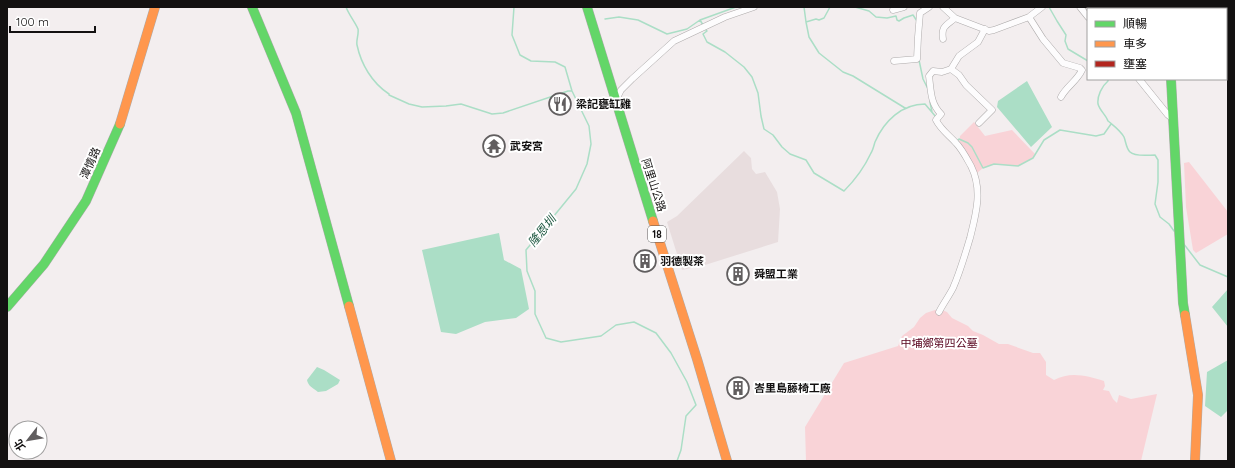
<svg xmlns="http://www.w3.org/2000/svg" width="1235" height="468" font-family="Quicksand,'Noto Sans TC',sans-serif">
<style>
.built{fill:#e8ddde}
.green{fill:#f9d3d7}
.water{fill:#abdec6}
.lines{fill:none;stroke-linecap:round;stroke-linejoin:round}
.stream{stroke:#abdec6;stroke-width:1.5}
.street-casing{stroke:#aeabab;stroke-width:7}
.fast-casing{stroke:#aeabab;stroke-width:10}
.slow-casing{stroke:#aeabab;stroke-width:10}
.jam-casing{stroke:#aeabab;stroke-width:10}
.street{stroke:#fdfcfd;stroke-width:6}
.fast{stroke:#63d668;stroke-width:9}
.slow{stroke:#ff974d;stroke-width:9}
.jam{stroke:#b3261e;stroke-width:9}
.labels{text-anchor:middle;stroke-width:4;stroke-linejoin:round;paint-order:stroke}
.shield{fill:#fff;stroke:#5a5858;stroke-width:1}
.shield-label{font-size:10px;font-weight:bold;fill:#131111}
.poi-label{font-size:11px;font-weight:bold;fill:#131111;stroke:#fff;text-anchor:start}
.street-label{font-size:11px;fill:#131111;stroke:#fff}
.park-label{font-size:11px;fill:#56001b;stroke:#fff}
.water-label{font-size:12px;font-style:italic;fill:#1f5942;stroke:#fff}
</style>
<rect width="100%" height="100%" fill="#f3eeef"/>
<path class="built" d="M744,151L751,158L752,169L756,174L765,172L777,192L780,209L778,242L705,265L682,270L667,222L677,216Z"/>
<path class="green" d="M974,122L985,136L1012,130L1035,154L1033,158L1018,166L994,164L983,168L977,173L959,144L960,136Z
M1189,162L1228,212V234L1196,253L1193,250L1186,207L1184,163Z
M935,310H942L947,312L952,318L968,326L973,331L983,335L999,344H1008L1033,353H1040L1046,362V375L1054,380C1071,371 1087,376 1104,381L1105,386L1103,390L1109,391L1113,399L1117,403L1119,395L1131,399L1157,394L1141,461H806L805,427L844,363L898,346L902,336L914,327L920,318L926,313Z"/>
<path class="water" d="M1027,81L1052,127L1031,147L997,107L998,101Z
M499,233L504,260L521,269L529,309L516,318L485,322L456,334L441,332L422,250Z
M1228,289V327L1212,307Z
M1228,360V410L1221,417L1205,406L1207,372Z
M317,367L324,370L340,380L338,384L326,391L318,392C313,388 308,386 307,380Z"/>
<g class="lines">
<path class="stream" d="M346,7C349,15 355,22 358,29C359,34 356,40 357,45C361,64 372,83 389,94
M514,7L512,35L520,55L531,61L555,62L565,67L572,91L589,126L591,144L587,164L576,189L526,250L527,271L535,291V314L546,338L561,342L601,336L616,325L634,322L656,333L671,353L687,382L696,405L686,416L681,450L677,461
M804,7L806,22L809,37L819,53L843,72L853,76L905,108
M855,7L869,11L876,17L887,18L896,16L897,20L899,21L904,18L913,15L917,21
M1049,7L1057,21L1066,35L1065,41L1068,49L1088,61
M605,19L619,17L638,20L667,34L687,29L700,20L703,25
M700,20L736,7
M806,22L816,19L819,20L824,18L830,7
M705,29L707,31L703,34L707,42L725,52L744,67L752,77L758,93L761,116L764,129L773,135L782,147L790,154L806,160L814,173L844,191C854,181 865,166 871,153C873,150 874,145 875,142C884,121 902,104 925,104L936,117
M919,60L923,79L928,89
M1108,79V81C1102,86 1097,96 1098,104C1100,111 1106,115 1108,121C1114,126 1120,130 1124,137C1126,142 1126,148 1130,152C1135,157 1148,155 1155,155L1158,160V182L1155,204L1160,217L1169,224L1174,231
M389,95L409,104L422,107L446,106L461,104L492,114L503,113L568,91H572
M930,102L932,112
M957,141L959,139L968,143L972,147L983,168L994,164L1018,166L1033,158L1044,140L1060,130L1096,136L1104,134L1111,124
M1183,243L1200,265L1228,277"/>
<g class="street-casing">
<path id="street" d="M943,7L955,18L989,31L994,30L1029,17L1042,7
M1080,7L1088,17
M893,10L904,7
M1029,17L1043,39L1063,63L1080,68L1082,70C1077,81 1066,87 1061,97
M943,39C941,26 946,26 955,18
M894,61L917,59L918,37L920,13L929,7
M951,69L959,75L966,85L992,110L979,123
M1139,79L1168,115L1173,119
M616,100L621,90L632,79L674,41L725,17L754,7
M939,312C943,304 949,296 953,288C960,272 965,255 970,238C976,214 983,190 971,166C967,159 962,149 956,143C949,135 941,130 936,120L941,114C930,103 931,90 929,76L933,71L942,72L951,69L959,56L978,42L985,29"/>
</g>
<g class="fast-casing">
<path id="fast" d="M252,7L296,113L349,306
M587,7L653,221
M1171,79L1183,303L1185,315
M7,307L44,264L86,201L120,124"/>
</g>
<g class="slow-casing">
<path id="slow" d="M120,124L155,7
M653,221L697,359L727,461
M349,306L391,461
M1185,315L1198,395L1195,461"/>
</g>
<g class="jam-casing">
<path id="jam" d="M1167,7V9"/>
</g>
<use href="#street" class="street"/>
<use href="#fast" class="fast"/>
<use href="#slow" class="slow"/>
<use href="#jam" class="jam"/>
</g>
<defs>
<g id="restaurant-ring" transform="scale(1.15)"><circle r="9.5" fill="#fff" stroke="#615e5f" stroke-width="1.5"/><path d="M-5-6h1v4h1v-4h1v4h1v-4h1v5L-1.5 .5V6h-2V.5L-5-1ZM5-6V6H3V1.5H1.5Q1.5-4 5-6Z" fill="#615e5f"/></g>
<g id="temple-ring" transform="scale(1.15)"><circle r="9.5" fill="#fff" stroke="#615e5f" stroke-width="1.5"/><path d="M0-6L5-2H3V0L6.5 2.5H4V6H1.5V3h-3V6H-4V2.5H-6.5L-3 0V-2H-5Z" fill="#615e5f"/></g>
<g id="building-ring" transform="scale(1.15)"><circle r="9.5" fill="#fff" stroke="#615e5f" stroke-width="1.5"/><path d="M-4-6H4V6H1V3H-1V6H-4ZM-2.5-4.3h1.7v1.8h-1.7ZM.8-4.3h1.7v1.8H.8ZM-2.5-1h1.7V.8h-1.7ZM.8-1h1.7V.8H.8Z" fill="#615e5f"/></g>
</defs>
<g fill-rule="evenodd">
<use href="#restaurant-ring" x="560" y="104"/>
<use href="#temple-ring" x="494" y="146"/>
<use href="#building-ring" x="645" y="261"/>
<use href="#building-ring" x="738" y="274"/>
<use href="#building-ring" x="738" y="388"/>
</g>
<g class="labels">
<rect class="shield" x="648" y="226" width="18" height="16" rx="3"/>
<g class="shield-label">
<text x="657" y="238">18</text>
</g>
<g class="poi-label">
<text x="576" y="108">梁記甕缸雞</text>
<text x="510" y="150">武安宮</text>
<text x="660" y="265">羽德製茶</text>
<text x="754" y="278">舜盟工業</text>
<text x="754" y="392">峇里島藤椅工廠</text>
</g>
<g class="street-label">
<text transform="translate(90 163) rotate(-66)" y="4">潭情路</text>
<text transform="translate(654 185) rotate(72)" y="4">阿里山公路</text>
</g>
<g class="park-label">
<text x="939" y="347">中埔鄉第四公墓</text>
</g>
<g class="water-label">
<text transform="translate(542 231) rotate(-51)" y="4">隆恩圳</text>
</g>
</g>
<rect width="1235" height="468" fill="none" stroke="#131111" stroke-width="16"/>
<rect x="1087" y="8" width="140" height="72" fill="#ffffff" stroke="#a1a0a0"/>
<rect x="1095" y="21" width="20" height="6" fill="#63d668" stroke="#a1a0a0"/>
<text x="1123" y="28" font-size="12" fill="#131111">順暢</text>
<rect x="1095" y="41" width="20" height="6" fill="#ff974d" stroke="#a1a0a0"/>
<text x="1123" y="48" font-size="12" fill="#131111">車多</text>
<rect x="1095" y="61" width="20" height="6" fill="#b3261e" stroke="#a1a0a0"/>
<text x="1123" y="68" font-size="12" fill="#131111">壅塞</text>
<g transform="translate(28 440) rotate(239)"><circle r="19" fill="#ffffff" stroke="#a1a0a0"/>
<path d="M0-3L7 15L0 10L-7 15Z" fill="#615e5f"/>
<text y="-6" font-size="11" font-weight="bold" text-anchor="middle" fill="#131111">北</text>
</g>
<path d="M10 26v6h85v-6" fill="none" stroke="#131111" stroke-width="2"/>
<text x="16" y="26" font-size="12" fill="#131111" stroke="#ffffff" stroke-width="3" paint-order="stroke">100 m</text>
</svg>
